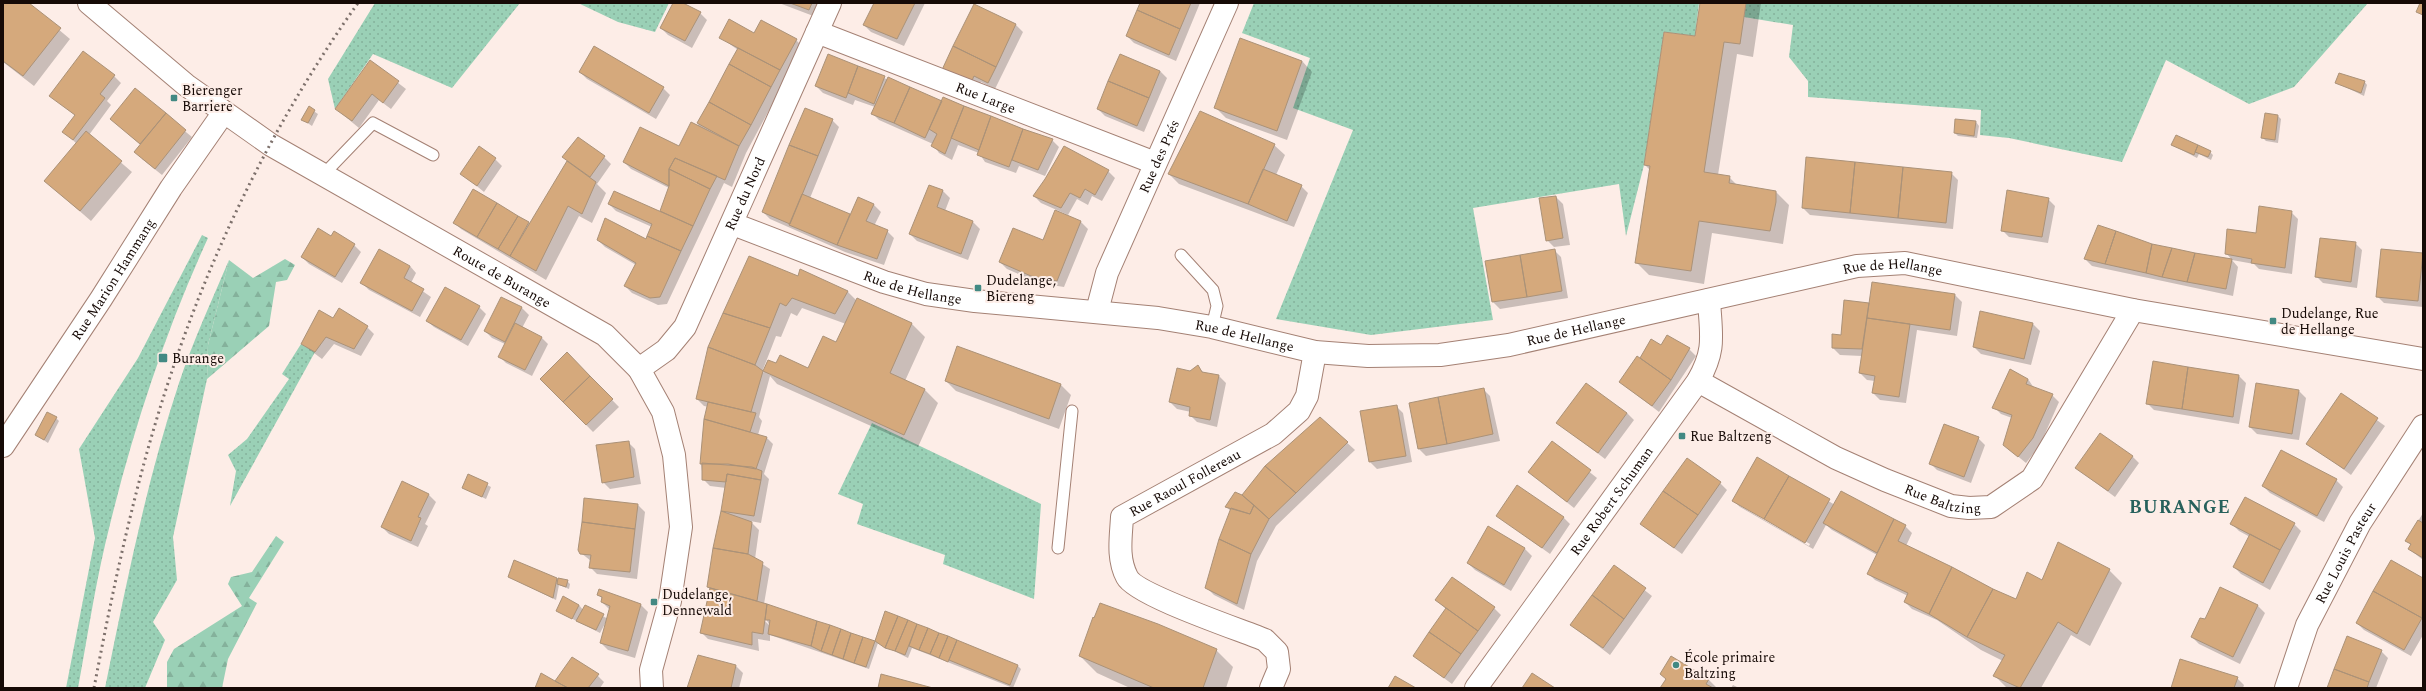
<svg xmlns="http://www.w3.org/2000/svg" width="2426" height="691" font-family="Spectral,serif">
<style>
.grass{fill:url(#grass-dots)}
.forest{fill:url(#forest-firs)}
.shadow{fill:#0003;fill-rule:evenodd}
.building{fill:#d5a97c;stroke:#ab9278}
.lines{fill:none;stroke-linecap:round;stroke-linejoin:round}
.service-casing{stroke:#a48174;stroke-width:13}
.minor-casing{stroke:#a48174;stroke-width:24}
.service{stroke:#fff;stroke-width:11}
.minor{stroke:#fff;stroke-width:22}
.rail{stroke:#7d706b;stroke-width:3;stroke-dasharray:2 4;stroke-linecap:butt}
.poi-dot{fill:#428983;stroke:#fdede7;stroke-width:1.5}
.labels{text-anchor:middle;stroke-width:4;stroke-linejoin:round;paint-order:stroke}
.poi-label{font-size:14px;fill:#160a06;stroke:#fdede7;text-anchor:start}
.street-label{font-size:14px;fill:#160a06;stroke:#fdede7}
.district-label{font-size:18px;font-weight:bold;letter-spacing:1px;fill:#27615c;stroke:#fdede7}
</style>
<defs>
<pattern id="grass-dots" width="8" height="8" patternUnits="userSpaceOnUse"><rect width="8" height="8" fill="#9ad0b6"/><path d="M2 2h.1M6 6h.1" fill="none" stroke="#84b19b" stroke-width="1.8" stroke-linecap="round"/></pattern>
<pattern id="forest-firs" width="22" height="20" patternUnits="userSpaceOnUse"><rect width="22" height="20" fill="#9ad0b6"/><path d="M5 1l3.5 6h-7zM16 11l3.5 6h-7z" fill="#84b19b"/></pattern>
</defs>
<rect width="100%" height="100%" fill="#fdede7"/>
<path class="grass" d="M375,3H520L452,88L373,54L335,109L328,79Z
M578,3H669L655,32L618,22Z
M1254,3H1699L1695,36L1664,32L1644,165L1626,236L1619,184L1473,208L1493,320L1371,335L1276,319L1353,130L1293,108L1310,58L1242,33Z
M1746,3H2368L2294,87L2249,104L2166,60L2122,162L2009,138L1980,135L1981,110L1808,97V81L1789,57L1793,25L1744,17Z
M202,235L208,238C163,336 130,439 105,545C94,592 87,640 78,688H66L95,538L79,449L138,358Z
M229,260L208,345L207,379L173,537L177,580L153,622L165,640L145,688H105C126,585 146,483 179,383C193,341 212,300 229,260Z
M301,344L315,352L230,506L236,471L228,455L247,439L289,379L282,374Z
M872,423L1041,504L1034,599L943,564L945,555L857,524L863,504L838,494Z"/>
<path class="forest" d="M285,259L295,265L287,280L276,282L269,326L207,379L208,345L229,260L253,278Z
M276,536L284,542L249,598L257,603L228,659L222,688H167V662L174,649L242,606L228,584L231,577L252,572Z"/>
<path class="shadow" d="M3,3H27L70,39L34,86L3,62Z
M674,3H681L700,13L707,20L692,48L668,35L661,28Z
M779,3H821L816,17Z
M875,3H925L904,46L871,32L864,25Z
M1141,3H1200L1176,61L1134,43L1127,36Z
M1701,3H1761L1753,57L1737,54L1718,175L1729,177L1738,186L1776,192L1789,205L1783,244L1712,233L1704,284L1649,275L1636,262L1650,170L1645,165L1696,37Z
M974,5L1016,25L1023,32L995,89L981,82L977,91L949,78Z
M755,34L796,40L803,47L746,153L732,187L724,183L667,304L658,305L632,293L625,286L636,265L605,247L598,240L646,241L652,227L616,211L609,204L660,212L669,188L631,169L624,162L680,147L691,123L698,125L738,50L720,37Z
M1240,39L1302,61L1312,72L1287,140L1226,118L1215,107Z
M828,55L942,102L944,98L1052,140L1059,147L1045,176L1019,166L1016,173L985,162L979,153L958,145L952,160L939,153L933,144L879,120L872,113L875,107L855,100L853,105L823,93L816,86Z
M371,62L406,89L391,109L379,100L359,128L336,109Z
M1160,71L1167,78L1144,132L1105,116L1098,109Z
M580,72L663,88L670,95L656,119L587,79Z
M114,76L121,83L107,101L111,105L89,135L132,172L91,221L45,181L77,144L64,132L76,116L51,96Z
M2364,81L2367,85L2364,96L2337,83Z
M135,90L192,137L162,175L142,159L141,145L111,119Z
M309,108L318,114L312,126L303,120Z
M2266,114L2278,116L2281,119L2278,143L2266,141L2263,138Z
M832,120L839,127L810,198L850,215L859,198L874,205L881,212L874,226L887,231L894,238L884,265L845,252L770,219L763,212Z
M1976,122L1979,126L1977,138L1958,136L1955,133Z
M1274,145L1285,155L1276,175L1301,186L1308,193L1294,227L1179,184L1169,174Z
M2172,145L2210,152L2213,155L2211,160L2199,154L2197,158Z
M563,157H604L611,164L597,184L606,193L592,223L579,216L546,280L461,229L454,222L473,190L530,224L568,161Z
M495,159L502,166L484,192L461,173Z
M1108,171L1115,178L1102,201L1092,196L1088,205L1077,199L1068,215L1041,203L1034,196Z
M1951,173L1958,180L1953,229L1810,215L1803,208Z
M943,191L950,198L945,211L973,222L980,229L968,260L917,241L910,234Z
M1556,197L1563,204L1570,245L1554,247L1547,240Z
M2048,199L2055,206L2048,243L2009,237L2002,230Z
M2291,212L2298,219L2292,274L2259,269L2254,264L2232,260L2238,267L2233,296L2092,266L2085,259L2152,245L2232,260L2226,253Z
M1081,222L1088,229L1064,287L1039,283L1007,269L1000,262Z
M332,237L354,245L361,252L342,283L309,264L302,257Z
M2355,243L2362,250L2357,288L2323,283L2316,276Z
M1554,250L1561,257L1568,298L1500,309L1493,302L1486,262Z
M2422,254L2423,307L2384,303L2377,296Z
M410,266L416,273L411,283L431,297L420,317L369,290L362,283Z
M801,270L848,292L857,301V299L912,324L925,337L905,381L925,390L938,403L918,447L777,384L770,376L759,417L762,421L758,435L766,437L773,444L764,474L769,479L761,523L750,521L759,530L755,559L770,569L764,604L875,642L886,612L1018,666L1021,669L1013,688L912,648L908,658L878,643L869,669L770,635V641L758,639L759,651L708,639L701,632L711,590L708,587L726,488L710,486L703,479L701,464L709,407L704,406L697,399L799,278ZM802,308L846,324L837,344L809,369L776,365L769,361L763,373L762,372L776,336L781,337L791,313L797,316ZM763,619H766L770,626Z
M1955,295L1962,302L1957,336L1917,330L1906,403L1880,400L1873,393L1875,381L1867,380L1860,373L1862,356L1840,355L1833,348L1842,336L1844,301L1870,304Z
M501,298L522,308L529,315L522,328L541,337L548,344L532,376L506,363L499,356L505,344L492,338L485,331Z
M479,307L486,314L468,346L434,327L427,321Z
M1981,312L2033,324L2040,331L2031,365L1981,354L1974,347Z
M333,319L367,327L374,334L361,356L334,344L322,359L302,344Z
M1651,340L1661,346L1689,349L1696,356L1659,412L1620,382L1640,359Z
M958,347L1061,385L1071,395L1059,429L956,391L946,381Z
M567,354L619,407L593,432L541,379Z
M2154,362L2239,376L2246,383L2239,424L2154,410L2147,403Z
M1198,367L1205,374L1219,376L1226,383L1217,427L1197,422L1190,415L1191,412L1177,409L1170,402L1191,372Z
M2028,379L2034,388L2052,395L2059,402L2040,445L2026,463L2004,445L2012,418L2001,414L1994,407Z
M1483,389L1490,396L1500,441L1426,456L1419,449Z
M2299,391L2306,398L2299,440L2257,434L2250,427Z
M2341,394L2385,426L2351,475L2308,443Z
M1396,406L1403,413L1412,462L1377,469L1370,462Z
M1627,413L1634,420L1605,459L1558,423Z
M56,418L59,421L48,443L36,435Z
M1320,418L1355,450L1276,526L1257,561L1244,610L1214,595L1207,588L1231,511L1226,507L1242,496Z
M1978,438L1985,445L1971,483L1937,470L1930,463Z
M628,442L635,449L641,484L610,489L603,482Z
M1552,442L1597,478L1574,508L1529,472Z
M2282,451L2336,480L2343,487L2324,522L2270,493L2263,486Z
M2132,456L2139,463L2115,497L2076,468Z
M1757,458L1835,505L1842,492L1905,526L1912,533L1906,546L2017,601L2043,582L2109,570L2122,583L2090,646L2071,635L2041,688H2007L1994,675L2003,661L1981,650L1937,620L1912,609L1905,602L1908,596L1875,580L1868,573L1877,555L1832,530L1826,525L1813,549L1740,507L1733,500ZM1740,504L1810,544L1809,546L1740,506Z
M469,476L491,487L486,499L463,488Z
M1720,483L1727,490L1682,554L1641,524Z
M429,495L436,502L425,524L428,526L418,547L389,534L382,527Z
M638,505L645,512L637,579L597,574L590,567L591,561L581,553Z
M2423,513V560L2409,549L2411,545L2406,541Z
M1497,516L1563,517L1570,524L1550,554Z
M2232,524H2294L2301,531L2270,590L2241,574L2234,567L2250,537L2239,531Z
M1489,528L1525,549L1532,556L1511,591L1475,570L1468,563Z
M2391,561L2423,579V635L2411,656L2364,630L2357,623Z
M1614,566L1652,596L1610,655L1571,625Z
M509,577L557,579L567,581L570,584L569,589L559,585L556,600Z
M2221,588L2258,606L2265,613L2240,664L2199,644L2192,637L2205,621Z
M599,590L641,605L648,612L635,658L608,650L601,643L607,620L600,633L557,611L579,605L583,610L585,606L608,619L610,610L602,602L603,599L598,594Z
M1436,600L1494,608L1501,615L1452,684L1414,656L1446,609Z
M1216,650L1233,667L1226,688H1130L1097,673L1080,656Z
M2381,651L2388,658L2376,688H2328Z
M699,657L736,666L743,673L739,688H688Z
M1672,658L1709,680L1716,687L1661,688L1666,679L1661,674Z
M597,675L604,682L600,688H537L555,682Z
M2237,678L2244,685L2243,688H2173Z
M1733,685L1739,688H1731Z"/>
<path class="building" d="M3,3H29L61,28L23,76L3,61Z
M673,3H683L701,12L685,41L660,28Z
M790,3H812L809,10Z
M874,3H915L897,39L863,25Z
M1140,3H1191L1180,29L1137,10Z
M1700,3H1746L1740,44L1724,42L1704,172L1730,176L1729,183L1776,191V202L1770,231L1699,221L1691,271L1635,263L1650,166L1644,165L1664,32L1695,36Z
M2420,3H2423V15L2416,12Z
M974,4L1016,24L996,67L953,46Z
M1137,10L1180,29L1169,55L1126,36Z
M729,19L754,33L761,20L797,39L780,70L719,38Z
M1240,38L1302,61L1277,131L1214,108Z
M594,46L664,87L649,113L579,72Z
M953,46L996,67L988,83L974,76L970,85L941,72Z
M738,48L780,70L771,87L729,64Z
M83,51L115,75L100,94L105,98L73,140L62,132L75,115L49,96Z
M828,54L858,66L846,98L815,86Z
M1120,54L1160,71L1149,98L1108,81Z
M370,60L399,81L383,103L372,94L352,121L335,109Z
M729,64L771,87L751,125L709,102Z
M858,66L885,76L874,104L848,93Z
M2339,73L2365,81L2361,93L2335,83Z
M888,77L910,87L894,123L871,114Z
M1108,81L1149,98L1137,126L1097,109Z
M910,87L942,101L925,138L894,123Z
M135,88L166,113L140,144L110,119Z
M943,97L964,106L945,154L931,146L937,134L929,129Z
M709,102L751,125L739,146L697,123Z
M309,106L315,110L308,123L301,120Z
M964,106L991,116L979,150L951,138Z
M805,108L833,119L818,156L789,145Z
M1200,111L1275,144L1248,204L1168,174Z
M166,113L186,130L155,169L134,152Z
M2265,113L2278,115L2275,140L2261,138Z
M991,116L1023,129L1009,167L977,155Z
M1955,119L1976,121L1974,136L1954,133Z
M691,122L739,146L725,180L675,158L669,169V186L623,162L640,127L679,146Z
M1023,129L1053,139L1038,170L1012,160Z
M86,131L122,161L80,211L44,181Z
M2176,135L2198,145L2194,155L2171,145Z
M578,137L605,156L590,177L562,157Z
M789,145L818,156L790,224L762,212Z
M2198,145L2211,151L2208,157L2195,152Z
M479,146L496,158L477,186L460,174Z
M1064,146L1109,170L1095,195L1085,189L1080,198L1070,193L1061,208L1033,196L1045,179Z
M1806,157L1855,162L1850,213L1802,208Z
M675,158L717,176L710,189L669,169Z
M567,161L596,182L582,214L568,206L536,271L510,256Z
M1855,162L1903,167L1898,218L1850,213Z
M1903,167L1952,172L1946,223L1898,218Z
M669,169L710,189L693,226L660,211L669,186Z
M1263,169L1302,185L1287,221L1248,204Z
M929,185L943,190L937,207L973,221L961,254L909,234Z
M473,189L497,203L477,237L453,223Z
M2007,190L2049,198L2042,237L2001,231Z
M614,191L693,226L681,251L647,236L652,224L608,204Z
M802,194L850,214L837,245L789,225Z
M1556,196L1563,238L1546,241L1539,198Z
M858,197L874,204L866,221L888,230L877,259L837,245Z
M497,203L518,216L498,249L477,237Z
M2259,206L2292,211L2285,268L2251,263L2252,259L2225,254L2227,229L2256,233Z
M1055,210L1081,221L1057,281L1031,276L999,262L1013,228L1043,240Z
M518,216L529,222L510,256L498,249Z
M605,218L646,239L647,236L681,251L660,297L650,298L624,286L636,263L597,240Z
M2098,225L2116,231L2105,264L2084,259Z
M318,228L331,236L334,231L355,244L335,277L301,257Z
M2116,231L2152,244L2146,273L2105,264Z
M2320,238L2356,242L2351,282L2315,277Z
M2152,244L2172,248L2162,277L2146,273Z
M2172,248L2195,253L2187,282L2162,277Z
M379,249L410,266L404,278L424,289L412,311L360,283Z
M1555,249L1562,291L1527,297L1520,255Z
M2381,249L2423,253L2418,301L2376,297Z
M2195,253L2232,259L2226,289L2187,282Z
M1520,255L1527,297L1492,302L1485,261Z
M749,256L798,276L800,269L848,291L835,314L792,298L786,306L780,303L770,328L723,313Z
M1872,282L1955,294L1950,330L1867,318Z
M445,287L480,306L461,340L426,321Z
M501,297L522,307L505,342L484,331Z
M857,298L912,323L890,373L925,389L904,435L763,371L768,360L776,363L780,355L808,368L823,336L836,342Z
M1844,300L1869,303L1862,349L1832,348V334L1841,335Z
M339,308L368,326L354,349L326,337L315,352L301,344L319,310L333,318Z
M1980,311L2033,323L2024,359L1973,347Z
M723,313L770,328L755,365L708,347Z
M1867,318L1910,324L1899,397L1872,393L1875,376L1859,373Z
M515,323L542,337L525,370L498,357Z
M1667,335L1690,348L1671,380L1640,358L1651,339L1661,345Z
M957,346L1061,384L1049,419L945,381Z
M708,347L755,365L763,371L751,412L696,399Z
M567,352L590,376L563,402L540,379Z
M1637,356L1671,380L1652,406L1619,382Z
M2153,361L2188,367L2182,409L2146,404Z
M1198,365L1202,372L1219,375L1210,420L1189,416L1190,407L1169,402L1177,368L1190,371Z
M2188,367L2239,375L2233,417L2182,409Z
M2010,369L2028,379L2026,384L2053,394L2033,438L2018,457L2003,445L2012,415L1992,408Z
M590,376L613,399L586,425L563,402Z
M1586,383L1627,413L1598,453L1556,423Z
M2256,383L2299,390L2292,434L2249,427Z
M1484,388L1493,434L1447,444L1438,397Z
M2341,393L2378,418L2344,469L2306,444Z
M1438,397L1447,444L1418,449L1409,403Z
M708,402L756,413L750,432L704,419Z
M1397,405L1406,456L1369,462L1360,411Z
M47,412L57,417L44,440L35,435Z
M1320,417L1348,442L1296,493L1265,466Z
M704,419L767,437L756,469L728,464H700Z
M1944,424L1979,437L1964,477L1929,464Z
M2100,433L2133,456L2108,491L2075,468Z
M629,441L634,477L602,483L596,445Z
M1552,441L1591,470L1567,502L1528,472Z
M2281,450L2337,479L2317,516L2262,486Z
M1757,457L1789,476L1764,519L1732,501Z
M1687,458L1721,482L1698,515L1663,491Z
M702,463L752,467L762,471L761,480L727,474L726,482L702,480Z
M1265,466L1296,493L1269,519L1242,495Z
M468,474L488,483L482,497L462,488Z
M727,474L761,480L754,516L721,511Z
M1789,476L1830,499L1805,543L1764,519Z
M402,481L429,494L418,517L421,518L411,541L381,527Z
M1517,485L1564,517L1542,548L1496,516Z
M1663,491L1698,515L1674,548L1640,524Z
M1841,491L1894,519L1877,553L1823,523Z
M1235,492L1242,495L1254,505L1250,514L1225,507Z
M2245,497L2295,523L2280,550L2230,524Z
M584,498L638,504L635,529L582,522Z
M1254,505L1269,519L1251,554L1219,539L1231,508L1250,514Z
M721,511L752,522L748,554L713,548Z
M1894,519L1906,525L1898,541L1952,567L1929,614L1904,602L1908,593L1867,574Z
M2418,520L2423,523V558L2408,549L2411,544L2405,541Z
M582,522L635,529L630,572L589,568L591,555L580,554L578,550Z
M1488,526L1525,548L1504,585L1467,563Z
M2250,534L2280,550L2263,583L2233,567Z
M1219,539L1251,554L1237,604L1205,588Z
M2058,542L2110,569L2077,634L2058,622L2020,688L1993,676L2005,655L1967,637L1993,589L2016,599L2027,572L2042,580Z
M713,548L748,554L763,562L757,601L707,587Z
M514,560L557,578L553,598L508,577Z
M2391,560L2423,578L2422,618L2373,591Z
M1614,565L1646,588L1624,619L1592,595Z
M1952,567L1993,589L1967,637L1929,614Z
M1452,577L1495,607L1478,631L1435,600Z
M558,578L568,580L566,587L557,584Z
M2220,587L2258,605L2233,657L2191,637L2200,618L2205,619Z
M710,588L767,604L763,634L752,632V645L700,633Z
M599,589L641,604L628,651L600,643L610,606L601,602L602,597L597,595Z
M2373,591L2422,618L2404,650L2356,623Z
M1592,595L1624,619L1603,648L1570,625Z
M563,596L579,605L572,619L556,611Z
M1100,603L1158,624L1217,649L1203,688H1154L1079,656L1093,617L1094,618Z
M767,604L817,621L811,646L768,634L770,620H765Z
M585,605L604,614L596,630L576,621Z
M1446,608L1478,631L1461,654L1429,632Z
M885,611L898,616L885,648L875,641Z
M898,616L908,620L895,651L885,648Z
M908,620L917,624L905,655L895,651Z
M817,621L830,625L821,651L811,646Z
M917,624L928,628L919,650L909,646Z
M830,625L841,629L832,655L821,651Z
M928,628L939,633L930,654L919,650Z
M841,629L851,633L843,659L832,655Z
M1429,632L1461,654L1444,678L1413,656Z
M851,633L863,637L854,663L843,659Z
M939,633L948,636L939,658L930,654Z
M948,636L957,640L948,662L939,658Z
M2347,636L2382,650L2369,682L2334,669Z
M863,637L875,641L866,667L854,663Z
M957,640L1018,665L1010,685L949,660Z
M698,655L736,665L731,688H687Z
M1671,656L1709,679L1706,684L1713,688H1660L1666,679L1660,674Z
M572,657L599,674L588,688H568L555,681Z
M2180,659L2238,677L2234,688H2171Z
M2334,669L2369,682L2367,688H2327Z
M541,673L555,681L568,688H535Z
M1532,673L1555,688H1522Z
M881,674L933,688H878Z
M1395,676L1416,688H1388Z"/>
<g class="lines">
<g class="service-casing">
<path id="service" d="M323,175L373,123L433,155
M1181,255L1213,290L1217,306L1212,327
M1058,548L1072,411"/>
</g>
<g class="minor-casing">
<g id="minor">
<path id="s1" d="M89,3L186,85L271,145L605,335L639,369L663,412L674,455L681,527L670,601L651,670L652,688"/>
<path id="s2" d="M817,32L1155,163"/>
<path id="s3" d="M733,224L884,282L926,294L975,301L1158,318L1212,327L1315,352L1368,356L1440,355L1509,345L1857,266L1905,263L2133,310L2423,359"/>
<path id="s4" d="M1097,311L1107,273L1227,3"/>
<path id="s5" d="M639,369L666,350L685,327L830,3"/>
<path id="s6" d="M1698,381L1836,458L1885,480L1951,506L1969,508L1991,507L2032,479L2133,310"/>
<path id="s7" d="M3,446L101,299L171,188L224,112"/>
<path id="s8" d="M1271,688L1279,669L1277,652L1265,640C1241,630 1136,595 1127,577C1117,558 1121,537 1122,517L1273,434L1299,411L1307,396L1315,352"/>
<path id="s9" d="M1476,688L1698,381C1716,349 1711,336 1709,300"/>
<path id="s10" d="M2286,688L2307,625L2360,523L2423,426"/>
</g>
</g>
<use href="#service" class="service"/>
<use href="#minor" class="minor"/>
<path class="rail" d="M94,688C114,583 136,479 170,377C214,244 277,117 358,3"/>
</g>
<g class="poi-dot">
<rect x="170" y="94" width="8" height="8" rx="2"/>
<rect x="974" y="284" width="8" height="8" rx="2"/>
<rect x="2269" y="317" width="8" height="8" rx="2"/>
<rect x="158" y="353" width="10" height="10" rx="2"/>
<rect x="1678" y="432" width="8" height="8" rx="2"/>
<rect x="650" y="598" width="8" height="8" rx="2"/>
<circle cx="1676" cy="665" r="4"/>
</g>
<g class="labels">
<g class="poi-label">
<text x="182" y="95">Bierenger<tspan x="182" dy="16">Barriere</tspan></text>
<text x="986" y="285">Dudelange,<tspan x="986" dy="16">Biereng</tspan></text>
<text x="2281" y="318">Dudelange, Rue<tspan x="2281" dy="16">de Hellange</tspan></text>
<text x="172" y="363">Burange</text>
<text x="1690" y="441">Rue Baltzeng</text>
<text x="662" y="599">Dudelange,<tspan x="662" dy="16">Dennewald</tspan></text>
<text x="1684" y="662">École primaire<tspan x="1684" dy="16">Baltzing</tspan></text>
</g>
<g class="street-label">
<text dy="5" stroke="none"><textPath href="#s2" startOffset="181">Rue Large</textPath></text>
<text dy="5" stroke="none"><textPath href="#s4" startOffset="167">Rue des Prés</textPath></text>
<text dy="5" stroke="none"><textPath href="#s5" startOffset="209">Rue du Nord</textPath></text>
<text dy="5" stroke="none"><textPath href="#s3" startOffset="1187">Rue de Hellange</textPath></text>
<text dy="5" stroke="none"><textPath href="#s1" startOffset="497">Route de Burange</textPath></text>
<text dy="5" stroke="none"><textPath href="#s7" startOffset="200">Rue Marion Hammang</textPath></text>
<text dy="5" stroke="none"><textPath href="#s3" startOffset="191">Rue de Hellange</textPath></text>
<text dy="5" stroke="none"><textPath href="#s3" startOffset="863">Rue de Hellange</textPath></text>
<text dy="5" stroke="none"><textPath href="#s3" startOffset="527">Rue de Hellange</textPath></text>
<text dy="5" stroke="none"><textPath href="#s8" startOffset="340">Rue Raoul Follereau</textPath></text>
<text dy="5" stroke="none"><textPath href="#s6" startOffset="273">Rue Baltzing</textPath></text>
<text dy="5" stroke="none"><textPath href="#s9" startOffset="231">Rue Robert Schuman</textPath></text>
<text dy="5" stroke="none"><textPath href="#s10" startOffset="148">Rue Louis Pasteur</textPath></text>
</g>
<g class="district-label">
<text x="2180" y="513">BURANGE</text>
</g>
</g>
<rect width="2426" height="691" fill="none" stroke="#160a06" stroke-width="8"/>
</svg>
